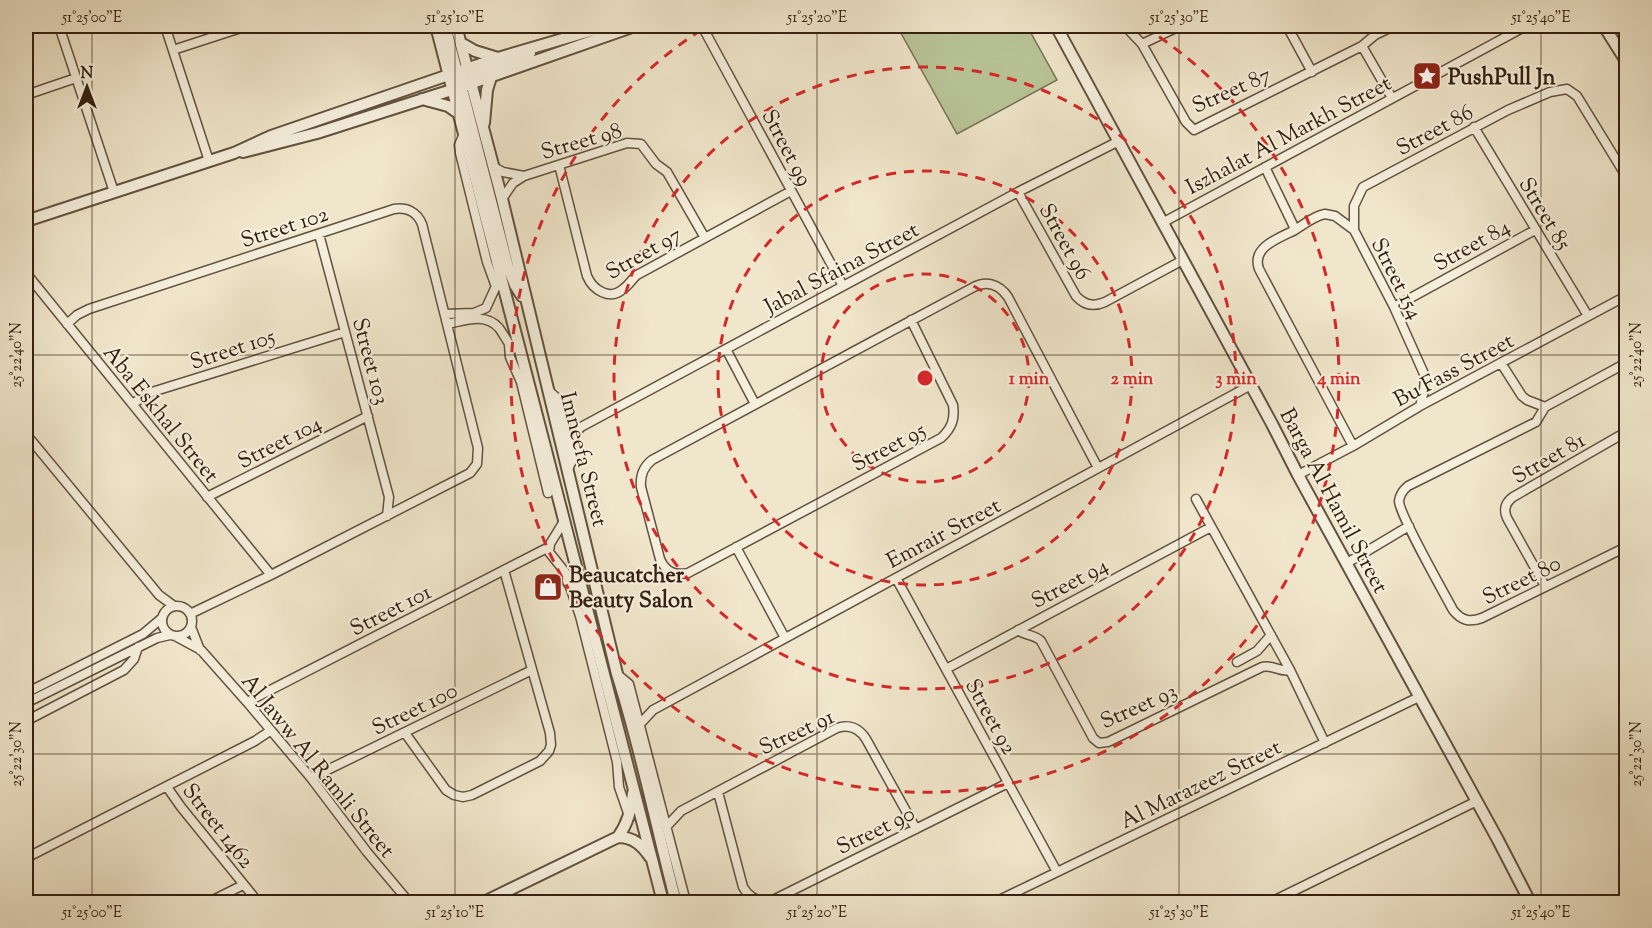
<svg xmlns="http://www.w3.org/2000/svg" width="1652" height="928" font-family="'Sorts Mill Goudy',serif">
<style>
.green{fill:#b9c598;stroke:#767254;stroke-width:1.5}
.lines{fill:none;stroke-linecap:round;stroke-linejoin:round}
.minor-casing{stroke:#63523f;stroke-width:11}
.tertiary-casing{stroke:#63523f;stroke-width:14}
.minor{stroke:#f5efdd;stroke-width:8}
.tertiary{stroke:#f5efdd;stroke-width:10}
.ticks{fill:none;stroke:#342010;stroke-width:1.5;stroke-opacity:0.45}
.ring{fill:none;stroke:#d62828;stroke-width:3;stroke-dasharray:10 8}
.labels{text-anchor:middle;stroke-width:4.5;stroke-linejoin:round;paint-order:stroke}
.poi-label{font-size:22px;font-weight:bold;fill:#342010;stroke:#f5efdd;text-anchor:start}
.street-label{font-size:22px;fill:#342010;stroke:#f5efdd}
.centre{fill:#d62828;stroke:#f5efdd;stroke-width:3}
.ring-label{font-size:18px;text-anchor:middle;font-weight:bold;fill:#d62828;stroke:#f5efdd;stroke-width:4.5;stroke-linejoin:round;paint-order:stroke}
.neatline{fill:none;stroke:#342010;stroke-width:2}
.ticks-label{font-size:15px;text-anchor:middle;fill:#342010}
</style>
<rect width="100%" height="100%" fill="#f0e6cb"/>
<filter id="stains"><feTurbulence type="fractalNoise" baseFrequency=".00333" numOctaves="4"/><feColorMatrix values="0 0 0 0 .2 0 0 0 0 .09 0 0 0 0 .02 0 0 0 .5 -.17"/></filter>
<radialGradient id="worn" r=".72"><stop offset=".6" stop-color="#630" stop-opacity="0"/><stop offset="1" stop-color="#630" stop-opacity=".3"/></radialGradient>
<path class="green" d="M897,26H1027L1057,80L957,134Z"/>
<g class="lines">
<g class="minor-casing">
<path id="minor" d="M59,26L114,192
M165,26L209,161
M702,26L843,286
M1125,26L1142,44L1186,122L1194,130L1362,46
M1287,26L1312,72
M1142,44L1180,26
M173,50L247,26
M26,95L76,78
M1392,98L1362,46L1375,35L1394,26
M1474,127L1588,316
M464,134L459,145L460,153L487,262L496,287
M559,165L587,276C593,290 610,301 623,289C629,285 632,279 637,275L791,191
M494,167L503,172L524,176
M1265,167L1295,229
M1018,192L1076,296C1084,305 1094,307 1105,302L1183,260
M502,199L513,183L524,176L627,143L641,144L656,164L667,172L705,238
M1162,223L1526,26
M1354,230V206L1363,187L1508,110L1550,92L1567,89L1577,96L1626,176
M319,234L389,497L387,516
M26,273L271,575
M1394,307L1535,230
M445,314L474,313L486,308L497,284
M911,320L953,405C955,419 952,428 941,438L688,573C675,576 665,571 660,559L641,487C640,476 643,467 652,460C758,403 865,345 972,288C986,280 999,284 1008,297L1098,468
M67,324L77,315L89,309L394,209C407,207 417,212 422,224L478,448L477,464L470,473L271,575L190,614
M447,324C464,321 485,312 499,328C504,335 508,343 513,349
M509,345L510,357L521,382L548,493
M726,349L755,404
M1501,363L1522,396L1527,400L1545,407
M1626,363L1545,407L1536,422L1408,486C1403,490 1400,494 1399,501C1399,514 1444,593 1453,610C1461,620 1469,623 1482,618L1626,547
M548,390L557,398L561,407L572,453L571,463L568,469
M132,404L152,392L345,332
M26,434L159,595L174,606
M569,439L581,427L1018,192L1119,141
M1353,446L1259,269C1251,247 1279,238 1295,230C1304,224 1314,216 1325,214L1335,216L1354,230L1394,307L1425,376L1424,391L1420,406
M1298,475L1353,446L1420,406L1626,296
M207,497L368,416
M1196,499L1290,670L1325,743
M564,521L550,544L549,552L565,572L580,616L617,762L619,787L629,816
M736,547L785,638
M1347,563L1409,526
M896,578L1057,872
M1545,586L1507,518C1503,509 1506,502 1513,497L1626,432
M162 621a15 15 0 1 1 30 0a15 15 0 1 1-30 0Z
M191,627L200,650
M1018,630C1025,636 1034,634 1041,641L1093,738L1099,743L1108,742L1262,667C1273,664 1280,673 1290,670
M175,636L201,650L247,702L311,778L367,852L409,902
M1237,662L1257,651L1271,635
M946,669L1211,527
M617,674L629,684L686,902
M26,693L143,634L162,618
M247,702L549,547
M26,703L157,638L170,635
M26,721L124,670L134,659L138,647
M640,724L653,710L1251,385
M405,733L446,790L454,795L463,797L472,795L540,761L549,751L551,745L550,733L504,570
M311,778L532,670
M167,787L181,807L258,902
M718,792L743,887C750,899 760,903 773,900L1008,783
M667,826L681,811L837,728C849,724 859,728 866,739L916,829
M26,858L255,741L270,731
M209,902L243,885
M995,902L1419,697
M1271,902L1477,801"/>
</g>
<g class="tertiary-casing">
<path id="tertiary" d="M436,26L663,902
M445,26L458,76
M456,26L502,199L617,674C641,749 656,826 676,902
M1056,26L1272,424L1298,475L1498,840L1530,902
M1604,26L1626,61
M1626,26V27
M461,43L475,51L498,58
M464,78L515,61L530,53
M458,82L463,93L508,267L515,285L522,296
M422,99L448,106L458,113
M484,123L487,90L491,77
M243,152L317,133L461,87L635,26
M26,221L234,153L271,136L498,58L607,26
M568,581L581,597
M618,837C628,823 631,810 633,793
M484,902L618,837C633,837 642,845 650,857"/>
</g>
<use href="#minor" class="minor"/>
<use href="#tertiary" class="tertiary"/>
</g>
<path class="ticks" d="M92,26V902M455,26V902M817,26V902M1179,26V902M1541,26V902M26,355H1626M26,754H1626"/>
<g class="ring">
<circle cx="925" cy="378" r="104"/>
<circle cx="925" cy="378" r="207"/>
<circle cx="925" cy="378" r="311"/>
<path d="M1144 27A414 414 0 1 1 706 27"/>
</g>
<defs>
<g id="sight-square" transform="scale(1.5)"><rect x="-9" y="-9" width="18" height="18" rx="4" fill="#8f2418" stroke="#f5efdd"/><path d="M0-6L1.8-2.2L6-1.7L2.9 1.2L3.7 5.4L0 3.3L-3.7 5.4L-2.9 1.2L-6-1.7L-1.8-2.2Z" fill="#fff"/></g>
<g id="shop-square" transform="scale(1.5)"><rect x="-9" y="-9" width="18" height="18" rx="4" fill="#8f2418" stroke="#f5efdd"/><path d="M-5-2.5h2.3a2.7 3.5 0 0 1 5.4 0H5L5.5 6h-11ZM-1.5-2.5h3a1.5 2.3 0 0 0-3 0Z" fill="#fff"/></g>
</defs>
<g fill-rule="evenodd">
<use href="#sight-square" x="1427" y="76"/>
<use href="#shop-square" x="548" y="587"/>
</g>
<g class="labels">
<g class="poi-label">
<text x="1448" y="84">PushPull Jn</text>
<text x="569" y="582">Beaucatcher<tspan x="569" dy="25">Beauty Salon</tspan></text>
</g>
<g class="street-label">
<text transform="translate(1231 89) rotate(-24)" y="8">Street 87</text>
<text transform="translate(1434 129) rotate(-28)" y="8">Street 86</text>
<text transform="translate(1288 134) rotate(-28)" y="8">Iszhalat Al Markh Street</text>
<text transform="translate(581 140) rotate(-16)" y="8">Street 98</text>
<text transform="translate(788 147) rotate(62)" y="8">Street 99</text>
<text transform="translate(1546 213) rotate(59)" y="8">Street 85</text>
<text transform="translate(284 226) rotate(-18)" y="8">Street 102</text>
<text transform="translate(1066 241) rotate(61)" y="8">Street 96</text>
<text transform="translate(1471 244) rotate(-29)" y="8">Street 84</text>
<text transform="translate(643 252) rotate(-30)" y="8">Street 97</text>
<text transform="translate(841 267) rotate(-28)" y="8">Jabal Sfaina Street</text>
<text transform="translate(1398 278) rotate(63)" y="8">Street 154</text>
<text transform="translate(232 348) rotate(-18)" y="8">Street 105</text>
<text transform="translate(372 361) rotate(75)" y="8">Street 103</text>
<text transform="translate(1453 369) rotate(-28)" y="8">Bu Fass Street</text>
<text transform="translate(162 413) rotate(51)" y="8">Aba Eskhal Street</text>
<text transform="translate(279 441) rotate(-27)" y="8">Street 104</text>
<text transform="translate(888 446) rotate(-28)" y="8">Street 95</text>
<text transform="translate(1548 457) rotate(-30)" y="8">Street 81</text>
<text transform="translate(585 459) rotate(76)" y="8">Imneefa Street</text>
<text transform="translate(1335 500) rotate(62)" y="8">Barga Al Hamil Street</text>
<text transform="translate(943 532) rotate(-28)" y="8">Emrair Street</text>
<text transform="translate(1521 579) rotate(-26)" y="8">Street 80</text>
<text transform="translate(1069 582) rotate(-28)" y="8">Street 94</text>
<text transform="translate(390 609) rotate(-27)" y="8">Street 101</text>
<text transform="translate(1138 705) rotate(-24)" y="8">Street 93</text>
<text transform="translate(414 708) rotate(-26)" y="8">Street 100</text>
<text transform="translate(992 716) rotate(61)" y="8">Street 92</text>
<text transform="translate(796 731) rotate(-25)" y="8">Street 91</text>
<text transform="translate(319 765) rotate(51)" y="8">Al Jaww Al Ramli Street</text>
<text transform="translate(1200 783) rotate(-26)" y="8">Al Marazeez Street</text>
<text transform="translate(219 825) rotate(52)" y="8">Street 1462</text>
<text transform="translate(875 829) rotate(-26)" y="8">Street 90</text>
</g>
</g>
<circle cx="925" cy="378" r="9" class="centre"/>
<g class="ring-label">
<text x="1029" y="384">1 min</text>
<text x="1132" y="384">2 min</text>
<text x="1236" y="384">3 min</text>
<text x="1339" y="384">4 min</text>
</g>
<rect width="1652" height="928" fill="none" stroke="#f0e6cb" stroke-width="66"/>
<g transform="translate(87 87)" stroke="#f5efdd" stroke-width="4.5" paint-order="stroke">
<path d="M0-4.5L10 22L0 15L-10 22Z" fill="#342010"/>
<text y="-9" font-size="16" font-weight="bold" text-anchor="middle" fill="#342010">N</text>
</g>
<rect x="33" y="33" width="1586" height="862" class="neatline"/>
<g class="ticks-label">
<text x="92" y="22">51°25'00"E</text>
<text x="455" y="22">51°25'10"E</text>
<text x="817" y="22">51°25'20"E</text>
<text x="1179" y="22">51°25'30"E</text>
<text x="1541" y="22">51°25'40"E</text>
<text transform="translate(16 355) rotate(-90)" y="5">25°22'40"N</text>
<text transform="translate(1636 355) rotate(-90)" y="5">25°22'40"N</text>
<text transform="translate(16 754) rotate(-90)" y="5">25°22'30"N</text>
<text transform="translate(1636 754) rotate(-90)" y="5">25°22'30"N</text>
<text x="92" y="917">51°25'00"E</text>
<text x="455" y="917">51°25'10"E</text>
<text x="817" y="917">51°25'20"E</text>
<text x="1179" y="917">51°25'30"E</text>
<text x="1541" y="917">51°25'40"E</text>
</g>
<rect width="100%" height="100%" filter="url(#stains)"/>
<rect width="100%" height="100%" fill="url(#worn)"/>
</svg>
